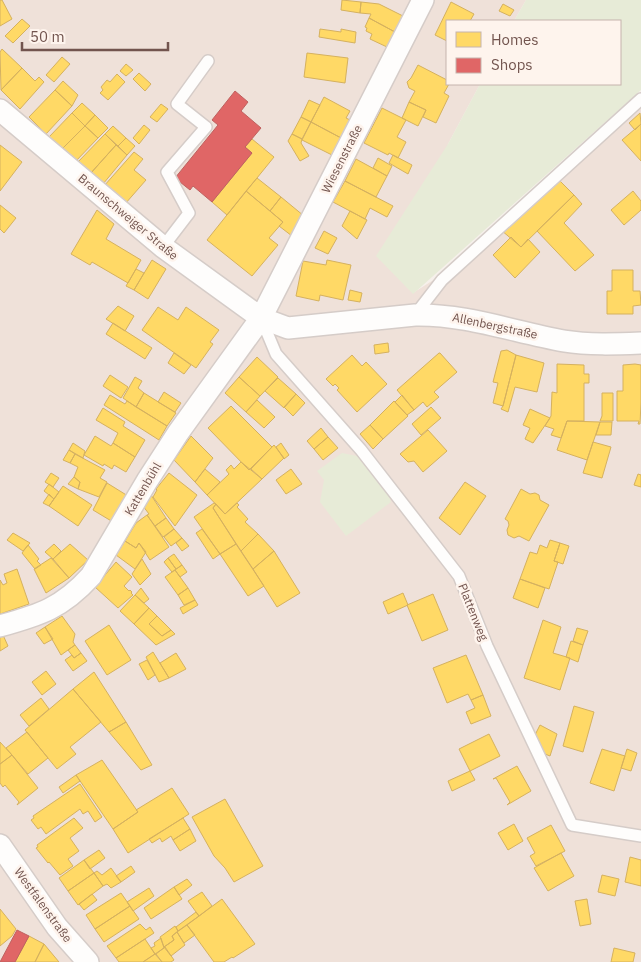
<svg xmlns="http://www.w3.org/2000/svg" width="641" height="962" font-family="'IBM Plex Sans',sans-serif">
<style>
.residential{fill:#efe1d9}
.green{fill:#e7ebd7}
.homes{fill:#ffd966;stroke:#d5b15f}
.shops{fill:#e06666;stroke:#bf615f}
.lines{fill:none;stroke-linecap:round;stroke-linejoin:round}
.lane-casing{stroke:#d5ccc8;stroke-width:14}
.street-casing{stroke:#d5ccc8;stroke-width:24}
.lane{stroke:#fefdfc;stroke-width:11}
.street{stroke:#fefdfc;stroke-width:21}
.labels{text-anchor:middle;stroke-width:5;stroke-linejoin:round;paint-order:stroke}
.street-label{font-size:12px;fill:#72544e;stroke:#fef4ed}
</style>
<rect width="100%" height="100%" fill="#f6f0eb"/>
<path class="residential" d="M0,0H526L514,21H447V84H480L448,144L413,293L446,272L641,93V962H0Z"/>
<path class="green" d="M526,0H641V90L413,294L376,256L448,144L480,84H620V21H514Z
M342,453L357,456L389,496L391,502L346,536L320,502L324,480L317,471Z"/>
<path class="homes" d="M0,0H2L12,19L0,26Z
M342,0L361,2L360,13L341,10Z
M361,2L379,4L403,16L395,32L369,18L371,14L360,13Z
M451,2L474,14L470,21H447V41L435,35Z
M503,4L514,10L510,16L499,11Z
M369,18L395,32L387,47L370,39L372,34L366,31L367,28L365,27Z
M22,19L30,26L13,43L5,36Z
M320,29L341,32V29L356,32L355,43L319,37Z
M2,49L22,68L1,90L0,52Z
M307,53L348,58L345,83L304,77Z
M62,57L70,64L54,82L46,75Z
M126,64L133,70L126,76L120,71Z
M418,65L447,80V84H449L444,93L449,96L436,123L423,117L426,110L409,102L415,91L409,88L407,82L411,78Z
M22,68L35,81L39,77L44,82L20,109L1,90Z
M139,73L151,84L145,91L133,79Z
M117,74L125,82L108,100L100,93L103,90L101,87L107,80L110,82Z
M63,81L78,95L72,106L55,90Z
M55,90L72,106L46,134L29,117Z
M324,97L350,111L346,118L352,121L343,139L311,122Z
M309,100L320,105L311,122L301,117Z
M409,102L426,110L418,126L402,118Z
M82,103L95,115L85,126L72,113Z
M161,104L168,109L157,122L150,117Z
M382,108L406,120L397,137L406,142L398,158L389,153L388,155L364,143Z
M72,113L85,126L62,149L49,137Z
M640,113L641,124L635,130L629,123Z
M95,115L108,128L98,138L85,126Z
M301,117L311,122L302,139L292,134Z
M311,122L343,139L334,156L302,140Z
M641,124V161L622,140Z
M144,125L150,130L139,144L133,138Z
M85,126L98,138L75,162L62,149Z
M113,126L126,138L118,146L105,134Z
M105,134L116,145L90,174L77,163Z
M292,134L302,139L301,143L309,156L300,161L288,141Z
M126,138L135,146L127,155L118,146Z
M252,139L274,157L227,215L212,202L252,153L245,147Z
M0,145L22,162L0,191Z
M116,145L127,155L103,184L90,174Z
M134,152L143,159L134,170L146,180L125,204L104,186Z
M393,155L412,165L408,174L389,163Z
M378,158L392,166L387,176L373,168Z
M356,159L387,176L376,197L345,181Z
M257,178L281,197L270,211L246,191Z
M557,178L574,195L521,247L501,230Z
M345,181L393,206L387,217L370,208L365,219L333,202Z
M246,191L283,222L269,238L278,245L252,276L207,240Z
M633,191L641,201V210L624,225L611,210Z
M574,195L582,204L564,223L594,255L575,271L537,231Z
M281,197L304,216L292,236L279,226L283,222L270,211Z
M0,205L16,218L4,233L0,229Z
M97,210L114,224L106,239L141,260L128,283L92,262L90,265L71,254Z
M350,211L367,220L357,239L342,226Z
M324,231L337,238L328,254L315,248Z
M511,237L521,247L528,239L540,252L515,278L493,255Z
M152,260L166,269L148,299L134,290Z
M327,260L351,265L343,300L320,295L319,301L296,296L303,261L326,265Z
M136,269L144,273L134,290L126,286Z
M612,270H633V291H640L641,305L633,306V314H607V291H612Z
M350,290L362,293L360,302L348,300Z
M118,306L134,316L125,331L106,319Z
M158,307L178,320L186,307L219,330L210,342L213,344L196,368L142,330Z
M113,323L152,348L145,359L106,334Z
M388,343L389,352L375,354L374,345Z
M507,350L516,355L503,406L493,403L498,383L493,382L501,351Z
M174,353L191,365L184,374L168,363Z
M439,353H440L457,372L434,392L439,397L427,407L423,402L414,410L397,390Z
M352,355L362,366L366,362L387,384L357,412L337,390L339,388L335,384L333,386L326,379Z
M516,355L544,363L537,392L515,387L508,412L501,409L503,406Z
M257,357L278,377L260,396L239,377Z
M557,364L584,365V374H589V383H584V421H567L561,438L551,435L554,429L545,426L551,416L552,392L557,393Z
M635,364L641,365V402L640,424H638L639,421H617V391H623V365Z
M110,375L128,387L121,398L103,386Z
M135,377L142,381L138,388L144,393L136,407L123,398Z
M239,377L260,396L246,412L225,393Z
M278,378L296,394L284,408L265,391Z
M164,392L181,403L175,412L158,402Z
M144,393L176,413L167,426L136,407Z
M602,393H613V421H600L602,416Z
M296,394L305,403L293,416L284,407Z
M110,395L125,404L127,401L167,426L159,440L104,405Z
M402,395L414,410L407,415L395,402Z
M257,400L275,417L264,428L246,412Z
M394,401L408,416L383,439L370,425Z
M231,406L272,447L249,470L208,428Z
M431,407L441,418L421,435L412,424Z
M103,408L125,422L123,426L145,440L135,457L113,443L118,433L96,420Z
M530,409L550,418L533,443L525,439L530,428L523,425Z
M567,421L600,422L587,460L557,450Z
M600,422H612L611,435H596Z
M370,425L383,439L373,449L360,434Z
M321,428L328,437L314,449L307,441Z
M428,430L447,451L423,472L414,461L408,462L400,454Z
M95,436L111,446L113,443L135,457L126,472L114,465L112,469L104,464L103,466L84,455Z
M191,436L213,458L195,482L174,460Z
M328,437L338,448L323,460L314,449Z
M593,442L611,447L602,478L583,473Z
M73,443L85,451L83,458L69,450Z
M281,443L289,455L284,459L276,447Z
M274,445L284,458L262,479L251,469Z
M69,450L75,454L70,463L63,460Z
M75,454L105,470L100,478L107,482L99,497L78,489L80,482L74,477L78,467L70,463Z
M241,462L262,479L225,514L207,495L229,474L226,470L231,465L234,469Z
M205,469L220,482L207,495L195,482Z
M291,469L302,484L286,494L276,480Z
M51,473L59,478L53,487L45,482Z
M169,473L197,495L175,526L153,497L157,490L156,489Z
M638,474L641,475V487L634,485Z
M74,477L80,482L78,489L68,484Z
M465,482L486,496L460,535L439,518Z
M107,483L128,496L113,522L93,510Z
M49,484L59,492L54,499L44,491Z
M63,486L92,505L78,526L49,506Z
M521,489L530,494L535,493L539,495L540,500L549,505L529,541L519,536L514,538L508,535L507,530L509,525L508,521L505,519Z
M49,494L54,499L49,506L43,503Z
M151,495L166,518L155,526L147,515L149,514L143,506Z
M214,503L216,504L213,508L236,544L220,554L194,517Z
M237,503L239,505L237,507L248,519L245,522L258,534L241,551L213,508L216,504L225,514Z
M147,515L169,547L150,560L139,543L136,548L125,541L136,523Z
M166,518L174,529L163,537L155,526Z
M174,529L182,538L171,546L164,537Z
M202,529L220,554L213,559L196,533Z
M13,533L30,543L23,551L7,540Z
M258,534L274,551L253,569L241,551Z
M182,538L189,546L182,551L176,543Z
M550,540L560,543L554,561L558,562L549,589L520,579L530,552L537,554L540,545L547,548Z
M125,541L136,548L139,543L146,552L135,569L116,555Z
M560,543L569,546L563,564L554,561Z
M54,544L61,551L53,559L45,552Z
M70,544L88,560L69,578L53,559Z
M236,544L264,586L248,596L220,554Z
M28,545L39,559L37,561L41,565L35,569L22,553Z
M274,551L300,593L277,607L253,569Z
M174,554L182,565L176,569L168,558Z
M51,558L69,578L46,593L34,569Z
M168,558L176,569L172,572L164,562Z
M142,559L151,574L140,585L132,574Z
M116,562L132,577L124,586L129,591L130,590L132,592L131,593L133,595L118,608L95,587Z
M182,565L187,572L180,577L175,570Z
M17,569L29,604L0,614V580L3,585L7,583L4,574Z
M175,570L188,588L178,595L165,577Z
M520,579L545,588L538,608L513,598Z
M141,588L149,599L144,603L135,595Z
M188,588L195,600L184,605L178,595Z
M403,593L408,605L388,614L383,602Z
M433,594L448,630L422,641L407,605Z
M135,595L149,608L134,624L120,611Z
M195,600L198,605L183,614L180,608Z
M149,608L157,616L149,624L162,636L171,630L175,634L156,645L134,624Z
M62,616L75,634L73,642L75,645L61,655L45,627Z
M157,616L171,630L162,636L149,624Z
M543,620L561,627L553,653L570,658L560,690L524,678Z
M109,625L131,660L107,675L85,641Z
M45,627L53,639L44,644L36,633Z
M577,628L588,631L583,645L573,641Z
M0,635H3L8,646L0,651Z
M571,641L583,645L578,662L566,657Z
M75,645L81,653L74,658L68,650Z
M153,652L169,678L159,682L146,657Z
M81,653L87,661L73,671L65,660L72,655L74,658Z
M176,653L186,669L169,678L160,663Z
M466,655L483,695L471,700L468,694L447,703L433,668Z
M147,660L155,675L148,680L139,664Z
M46,671L56,684L42,695L32,682Z
M94,672L126,722L109,732L73,689Z
M73,689L101,722L70,747L76,754L57,769L25,730Z
M483,695L491,716L471,724L466,712L475,708L471,700Z
M41,698L49,709L29,726L20,715Z
M574,706L594,712L583,752L563,746Z
M126,722L152,765L141,770L109,732Z
M540,725L557,734L550,756L545,754L535,735Z
M27,732L48,758L28,774L6,748Z
M489,734L500,756L470,771L459,749Z
M0,742L12,755L0,764Z
M602,749L625,756L614,791L590,783Z
M627,749L637,753L631,771L621,768Z
M12,755L38,788L17,805L19,802L5,785L3,787L0,783V764Z
M102,760L138,812L113,829L76,775Z
M517,766L531,791L507,805L510,802L496,778L493,779Z
M470,771L475,780L452,791L448,781Z
M76,775L80,781L63,793L59,787Z
M80,784L102,817L95,822L88,811L83,814L80,809L46,834L41,827L38,829L31,820L34,818L33,816Z
M172,788L189,814L128,853L113,829L138,812L136,810Z
M225,799L263,866L234,882L225,868L214,856L192,817Z
M74,818L83,828L70,838L79,851L68,859L73,866L60,875L49,862L48,863L36,848L38,847L37,845Z
M183,818L190,829L173,840L171,836L162,842L160,838L152,843L149,839Z
M514,824L523,841L508,850L498,833Z
M551,825L565,851L536,866L530,856L535,853L527,838Z
M190,829L196,841L180,851L173,840Z
M99,850L105,858L90,869L84,860Z
M561,853L574,876L548,891L534,868Z
M630,857L641,860V886L625,882Z
M84,860L94,873L68,891L59,878Z
M131,866L135,872L121,882L116,876Z
M111,868L121,882L111,888L107,884L103,886L94,873L97,871L102,875Z
M94,873L103,886L78,905L68,891Z
M602,875L619,879L615,896L598,892Z
M187,879L192,885L179,895L174,887Z
M174,887L182,899L151,919L144,908Z
M149,888L154,896L133,911L127,902Z
M202,892L212,906L199,916L188,901Z
M121,893L130,906L95,929L86,915Z
M92,894L97,900L84,910L79,904Z
M222,899L255,944L233,958L232,957L224,962H214L187,925Z
M587,899L591,924L580,926L575,901Z
M130,906L139,919L104,942L95,929Z
M0,909L16,929L12,936L0,946Z
M196,912L199,916L178,931L176,927Z
M140,924L146,930L150,927L154,933L116,958L107,946Z
M187,925L195,935L184,943L177,932Z
M175,926L178,931L172,936L174,940L164,947L160,937Z
M177,932L185,945L171,956L164,947L174,940L172,936Z
M29,936L44,944L35,962H15Z
M161,938L164,948L155,954L151,948L155,946L154,943Z
M145,939L155,954L143,962H119L116,958Z
M44,944L59,962H35Z
M165,947L174,960L171,962H162L156,954Z
M614,948L635,953L633,962H611Z
M155,954L162,962H143Z"/>
<path class="shops" d="M235,91L248,102L241,111L261,128L245,147L252,153L212,202L193,186L190,190L175,178L218,125L212,120Z
M17,930L29,936L15,962H0Z"/>
<g class="lines">
<g class="lane-casing">
<path id="lane" d="M163,247L189,213L167,172L206,127L177,104L208,61
M415,315L442,280L641,99
M261,318L276,354L361,450L459,576L487,646L572,825L641,836"/>
</g>
<g class="street-casing">
<path id="street" d="M0,110L163,247L261,318L288,328L415,315C466,314 514,332 564,341C589,345 615,344 641,343
M0,626C40,615 62,608 91,576L147,481L178,433L261,318L423,0
M0,845L57,927L88,962"/>
</g>
<use href="#lane" class="lane"/>
<use href="#street" class="street"/>
</g>
<g class="labels">
<g class="street-label">
<text transform="translate(342 159) rotate(-63)" y="4">Wiesenstraße</text>
<text transform="translate(128 217) rotate(40)" y="4">Braunschweiger Straße</text>
<text transform="translate(495 326) rotate(12)" y="4">Allenbergstraße</text>
<text transform="translate(143 489) rotate(-59)" y="4">Kattenbühl</text>
<text transform="translate(473 612) rotate(68)" y="4">Plattenweg</text>
<text transform="translate(43 905) rotate(54)" y="4">Westfalenstraße</text>
</g>
</g>
<rect x="446" y="20" width="175" height="65" fill="#fef4ed" stroke="#c6b4ad"/>
<rect x="456" y="32" width="25" height="15" fill="#ffd966" stroke="#c6b4ad"/>
<text x="491" y="45" font-size="15" fill="#72544e">Homes</text>
<rect x="456" y="58" width="25" height="15" fill="#e06666" stroke="#c6b4ad"/>
<text x="491" y="70" font-size="15" fill="#72544e">Shops</text>
<path d="M22 42v8h146v-8" fill="none" stroke="#72544e" stroke-width="2.5"/>
<text x="30" y="42" font-size="15" fill="#72544e" stroke="#fef4ed" stroke-width="4" paint-order="stroke">50 m</text>
</svg>
